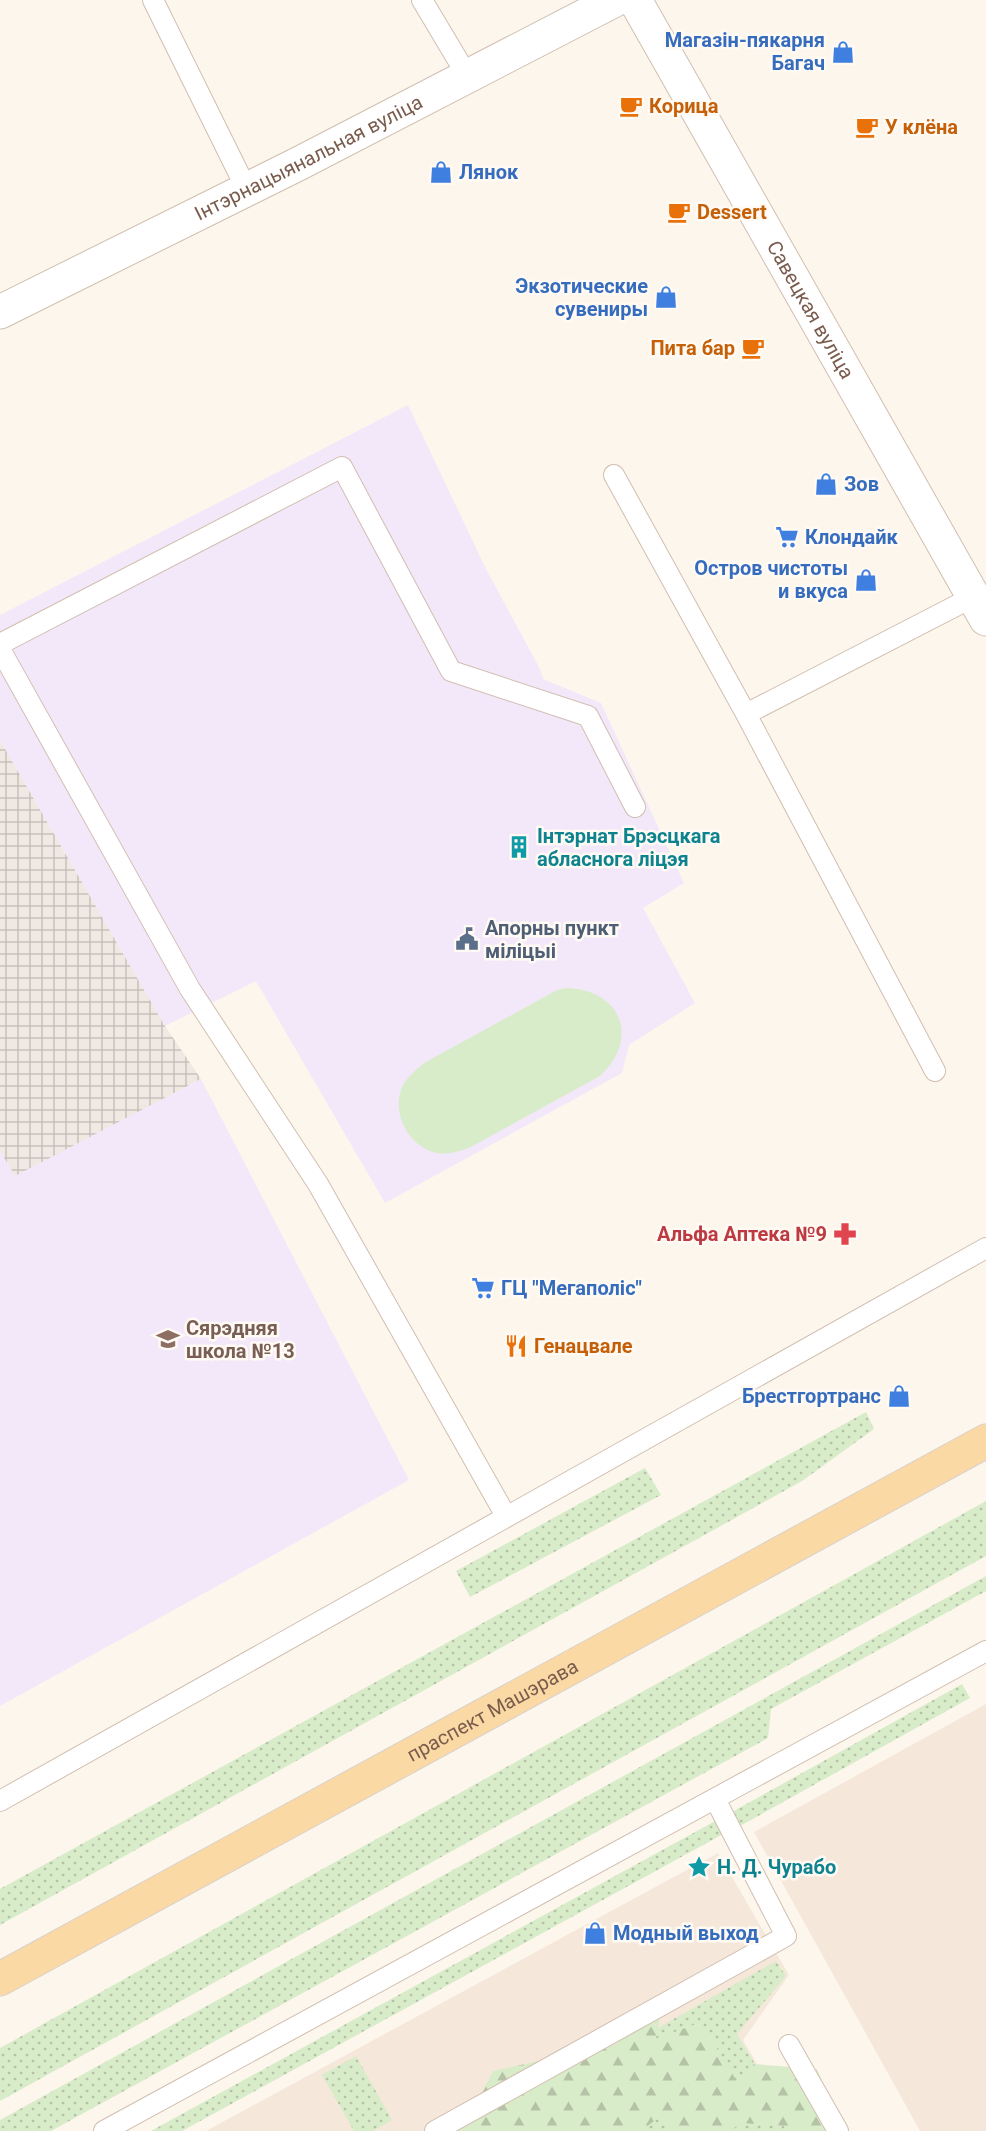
<svg xmlns="http://www.w3.org/2000/svg" width="986" height="2131" font-family="Roboto,sans-serif">
<style>
.residential{fill:#f5e8da}
.industrial{fill:url(#industrial-grid)}
.education{fill:#f3e8fa}
.grass{fill:url(#grass-dots)}
.forest{fill:url(#forest-firs)}
.garden{fill:#d8ecc9}
.lines{fill:none;stroke-linecap:round;stroke-linejoin:round}
.lane-casing{stroke:#d1beb0;stroke-width:22}
.street-casing{stroke:#d1beb0;stroke-width:35}
.primary-casing{stroke:#dad1cd;stroke-width:35}
.lane{stroke:#fff;stroke-width:20}
.street{stroke:#fff;stroke-width:33}
.primary{stroke:#fbd9a5;stroke-width:33}
.labels{text-anchor:middle;stroke-width:5;stroke-linejoin:round;paint-order:stroke}
.shop-label{font-size:20px;font-weight:bold;fill:#366cbe;stroke:#fffaf3;text-anchor:start}
.food-label{font-size:20px;font-weight:bold;fill:#c56008;stroke:#fffaf3;text-anchor:start}
.street-label{font-size:20px;fill:#7a5c4d;stroke:#fffaf3}
.culture-label{font-size:20px;font-weight:bold;fill:#0d838f;stroke:#fffaf3;text-anchor:start}
.service-label{font-size:20px;font-weight:bold;fill:#4e5e75;stroke:#fffaf3;text-anchor:start}
.health-label{font-size:20px;font-weight:bold;fill:#be3a42;stroke:#fffaf3;text-anchor:end}
.education-label{font-size:20px;font-weight:bold;fill:#785e54;stroke:#fffaf3;text-anchor:start}
</style>
<defs>
<pattern id="industrial-grid" width="8" height="8" patternUnits="userSpaceOnUse" patternTransform="scale(1.5)"><rect width="8" height="8" fill="#efe9e4"/><path d="M0 4h8M4 0v8" fill="none" stroke="#c7c0bb"/></pattern>
<pattern id="grass-dots" width="8" height="8" patternUnits="userSpaceOnUse" patternTransform="scale(1.5)"><rect width="8" height="8" fill="#d8ecc9"/><path d="M2 2h.1M6 6h.1" fill="none" stroke="#b4c2a5" stroke-width="1.8" stroke-linecap="round"/></pattern>
<pattern id="forest-firs" width="22" height="20" patternUnits="userSpaceOnUse" patternTransform="scale(1.5)"><rect width="22" height="20" fill="#d8ecc9"/><path d="M5 1l3.5 6h-7zM16 11l3.5 6h-7z" fill="#b4c2a5"/></pattern>
</defs>
<rect width="100%" height="100%" fill="#fdf6ec"/>
<path class="residential" d="M986,1704V2131H920L754,1832Z
M718,1853L789,1975L743,2040L796,2131H206Z"/>
<path class="industrial" d="M0,740L165,1026L201,1079L15,1177L0,1151Z"/>
<path class="education" d="M408,405L486,569L540,669L543,679L601,703L684,883L643,908L695,1003L629,1045L622,1073L385,1203L256,981L165,1026L0,740V615Z
M201,1079L409,1480L0,1706V1151L15,1176Z"/>
<path class="grass" d="M866,1412L874,1429L802,1481L0,1925V1889Z
M645,1468L661,1495L470,1597L456,1571Z
M986,1501V1556L0,2101V2048Z
M986,1576V1591L771,1709L768,1738L51,2131H0V2120Z
M962,1684L970,1698L740,1826L732,1812Z
M717,1820L725,1833L182,2131H151Z
M776,1961L786,1976L737,2034L795,2131H476Z
M356,2056L392,2120L373,2131H354L322,2075Z"/>
<path class="forest" d="M661,2012L656,2039L701,2022L739,2085L754,2064L817,2069L843,2131H786L784,2126L742,2123L729,2131H674L659,2117L641,2131H448L476,2104L493,2071L617,2044L624,2020Z"/>
<path class="garden" d="M567,988C622,990 640,1039 600,1076L469,1148C459,1151 449,1155 437,1153C409,1147 391,1114 402,1087C407,1077 416,1070 424,1063L557,990Z"/>
<g class="lines">
<g class="lane-casing">
<path id="lane" d="M153,0L246,188
M422,0L468,77
M614,475L746,714L935,1071
M0,644L342,467L451,671L588,716L635,807
M0,649L190,989L318,1184L506,1516
M746,714L973,597
M0,1801L986,1248
M789,2045L838,2131
M104,2131L986,1651
M435,2131L786,1936L715,1799"/>
</g>
<g class="street-casing">
<g id="street">
<path id="s1" d="M635,0L986,619"/>
<path id="s2" d="M0,312L298,164L615,0"/>
</g>
</g>
<g class="primary-casing">
<g id="primary">
<path id="s3" d="M0,1979L986,1441"/>
</g>
</g>
<use href="#lane" class="lane"/>
<use href="#street" class="street"/>
<use href="#primary" class="primary"/>
</g>
<defs>
<g id="shop-bare" transform="scale(1.8)"><path d="M-5-2.5h2.3a2.7 3.5 0 0 1 5.4 0H5L5.5 6h-11ZM-1.5-2.5h3a1.5 2.3 0 0 0-3 0Z" fill="#3f7fe0" stroke="#fffaf3" stroke-width="2.5" paint-order="stroke"/></g>
<g id="cafe-bare" transform="scale(1.8)"><path d="M-5.5-4.5H6V0H3Q3 3.5 0 3.5H-2.5Q-5.5 3.5-5.5 0ZM3-3.2v2h1.7v-2ZM-6 4.5H4V6H-6Z" fill="#e8710a" stroke="#fffaf3" stroke-width="2.5" paint-order="stroke"/></g>
<g id="supermarket-bare" transform="scale(1.8)"><path d="M-6-5.5h2.5l.6 2H6L4.5 2H-2.5L-4.4-4H-6ZM-1.5 3.2a1.3 1.3 0 1 0 .1 0ZM3 3.2a1.3 1.3 0 1 0 .1 0Z" fill="#3f7fe0" stroke="#fffaf3" stroke-width="2.5" paint-order="stroke"/></g>
<g id="building-bare" transform="scale(1.8)"><path d="M-4-6H4V6H1V3H-1V6H-4ZM-2.5-4.3h1.7v1.8h-1.7ZM.8-4.3h1.7v1.8H.8ZM-2.5-1h1.7V.8h-1.7ZM.8-1h1.7V.8H.8Z" fill="#0f9aa8" stroke="#fffaf3" stroke-width="2.5" paint-order="stroke"/></g>
<g id="civic-bare" transform="scale(1.8)"><path d="M-.6-6.5H3V-4.5H.6V-3L4-1V1h2V6H-6V1h2V-1L-.6-3ZM-1.2 2.5V6h2.4V2.5Z" fill="#5c6f8a" stroke="#fffaf3" stroke-width="2.5" paint-order="stroke"/></g>
<g id="pharmacy-bare" transform="scale(1.8)"><path d="M-2-6h4v4h4v4h-4v4h-4v-4h-4v-4h4Z" fill="#e0444e" stroke="#fffaf3" stroke-width="2.5" paint-order="stroke"/></g>
<g id="school-bare" transform="scale(1.8)"><path d="M0-5L7-2L0 1L-7-2ZM-4 1L0 2.5L4 1V4Q0 6-4 4Z" fill="#8d6e63" stroke="#fffaf3" stroke-width="2.5" paint-order="stroke"/></g>
<g id="restaurant-bare" transform="scale(1.8)"><path d="M-5-6h1v4h1v-4h1v4h1v-4h1v5L-1.5 .5V6h-2V.5L-5-1ZM5-6V6H3V1.5H1.5Q1.5-4 5-6Z" fill="#e8710a" stroke="#fffaf3" stroke-width="2.5" paint-order="stroke"/></g>
<g id="sight-bare" transform="scale(1.8)"><path d="M0-6L1.8-2.2L6-1.7L2.9 1.2L3.7 5.4L0 3.3L-3.7 5.4L-2.9 1.2L-6-1.7L-1.8-2.2Z" fill="#0f9aa8" stroke="#fffaf3" stroke-width="2.5" paint-order="stroke"/></g>
</defs>
<g fill-rule="evenodd">
<use href="#shop-bare" x="843" y="52"/>
<use href="#cafe-bare" x="631" y="106"/>
<use href="#cafe-bare" x="867" y="127"/>
<use href="#shop-bare" x="441" y="172"/>
<use href="#cafe-bare" x="679" y="212"/>
<use href="#shop-bare" x="666" y="297"/>
<use href="#cafe-bare" x="753" y="348"/>
<use href="#shop-bare" x="826" y="484"/>
<use href="#supermarket-bare" x="787" y="537"/>
<use href="#shop-bare" x="866" y="580"/>
<use href="#building-bare" x="519" y="847"/>
<use href="#civic-bare" x="467" y="939"/>
<use href="#pharmacy-bare" x="845" y="1234"/>
<use href="#supermarket-bare" x="483" y="1288"/>
<use href="#school-bare" x="168" y="1339"/>
<use href="#restaurant-bare" x="516" y="1346"/>
<use href="#shop-bare" x="899" y="1396"/>
<use href="#sight-bare" x="699" y="1867"/>
<use href="#shop-bare" x="595" y="1933"/>
</g>
<g class="labels">
<g class="shop-label">
<text x="825" y="47" text-anchor="end">Магазін-пякарня<tspan x="825" dy="23">Багач</tspan></text>
<text x="459" y="179">Лянок</text>
<text x="648" y="293" text-anchor="end">Экзотические<tspan x="648" dy="23">сувениры</tspan></text>
<text x="844" y="491">Зов</text>
<text x="805" y="544">Клондайк</text>
<text x="848" y="575" text-anchor="end">Остров чистоты<tspan x="848" dy="23">и вкуса</tspan></text>
<text x="501" y="1295">ГЦ "Мегаполіс"</text>
<text x="881" y="1403" text-anchor="end">Брестгортранс</text>
<text x="613" y="1940">Модный выход</text>
</g>
<g class="food-label">
<text x="649" y="113">Корица</text>
<text x="885" y="134">У клёна</text>
<text x="697" y="219">Dessert</text>
<text x="735" y="355" text-anchor="end">Пита бар</text>
<text x="534" y="1353">Генацвале</text>
</g>
<g class="street-label">
<text dy="7" stroke="none"><textPath href="#s2" startOffset="345">Інтэрнацыянальная вуліца</textPath></text>
<text dy="7" stroke="none"><textPath href="#s1" startOffset="356">Савецкая вуліца</textPath></text>
<text dy="7" stroke="none"><textPath href="#s3" startOffset="561">праспект Машэрава</textPath></text>
</g>
<g class="culture-label">
<text x="537" y="843">Інтэрнат Брэсцкага<tspan x="537" dy="23">абласнога ліцэя</tspan></text>
<text x="717" y="1874">Н. Д. Чурабо</text>
</g>
<g class="service-label">
<text x="485" y="935">Апорны пункт<tspan x="485" dy="23">міліцыі</tspan></text>
</g>
<g class="health-label">
<text x="827" y="1241">Альфа Аптека №9</text>
</g>
<g class="education-label">
<text x="186" y="1335">Сярэдняя<tspan x="186" dy="23">школа №13</tspan></text>
</g>
</g>
</svg>
